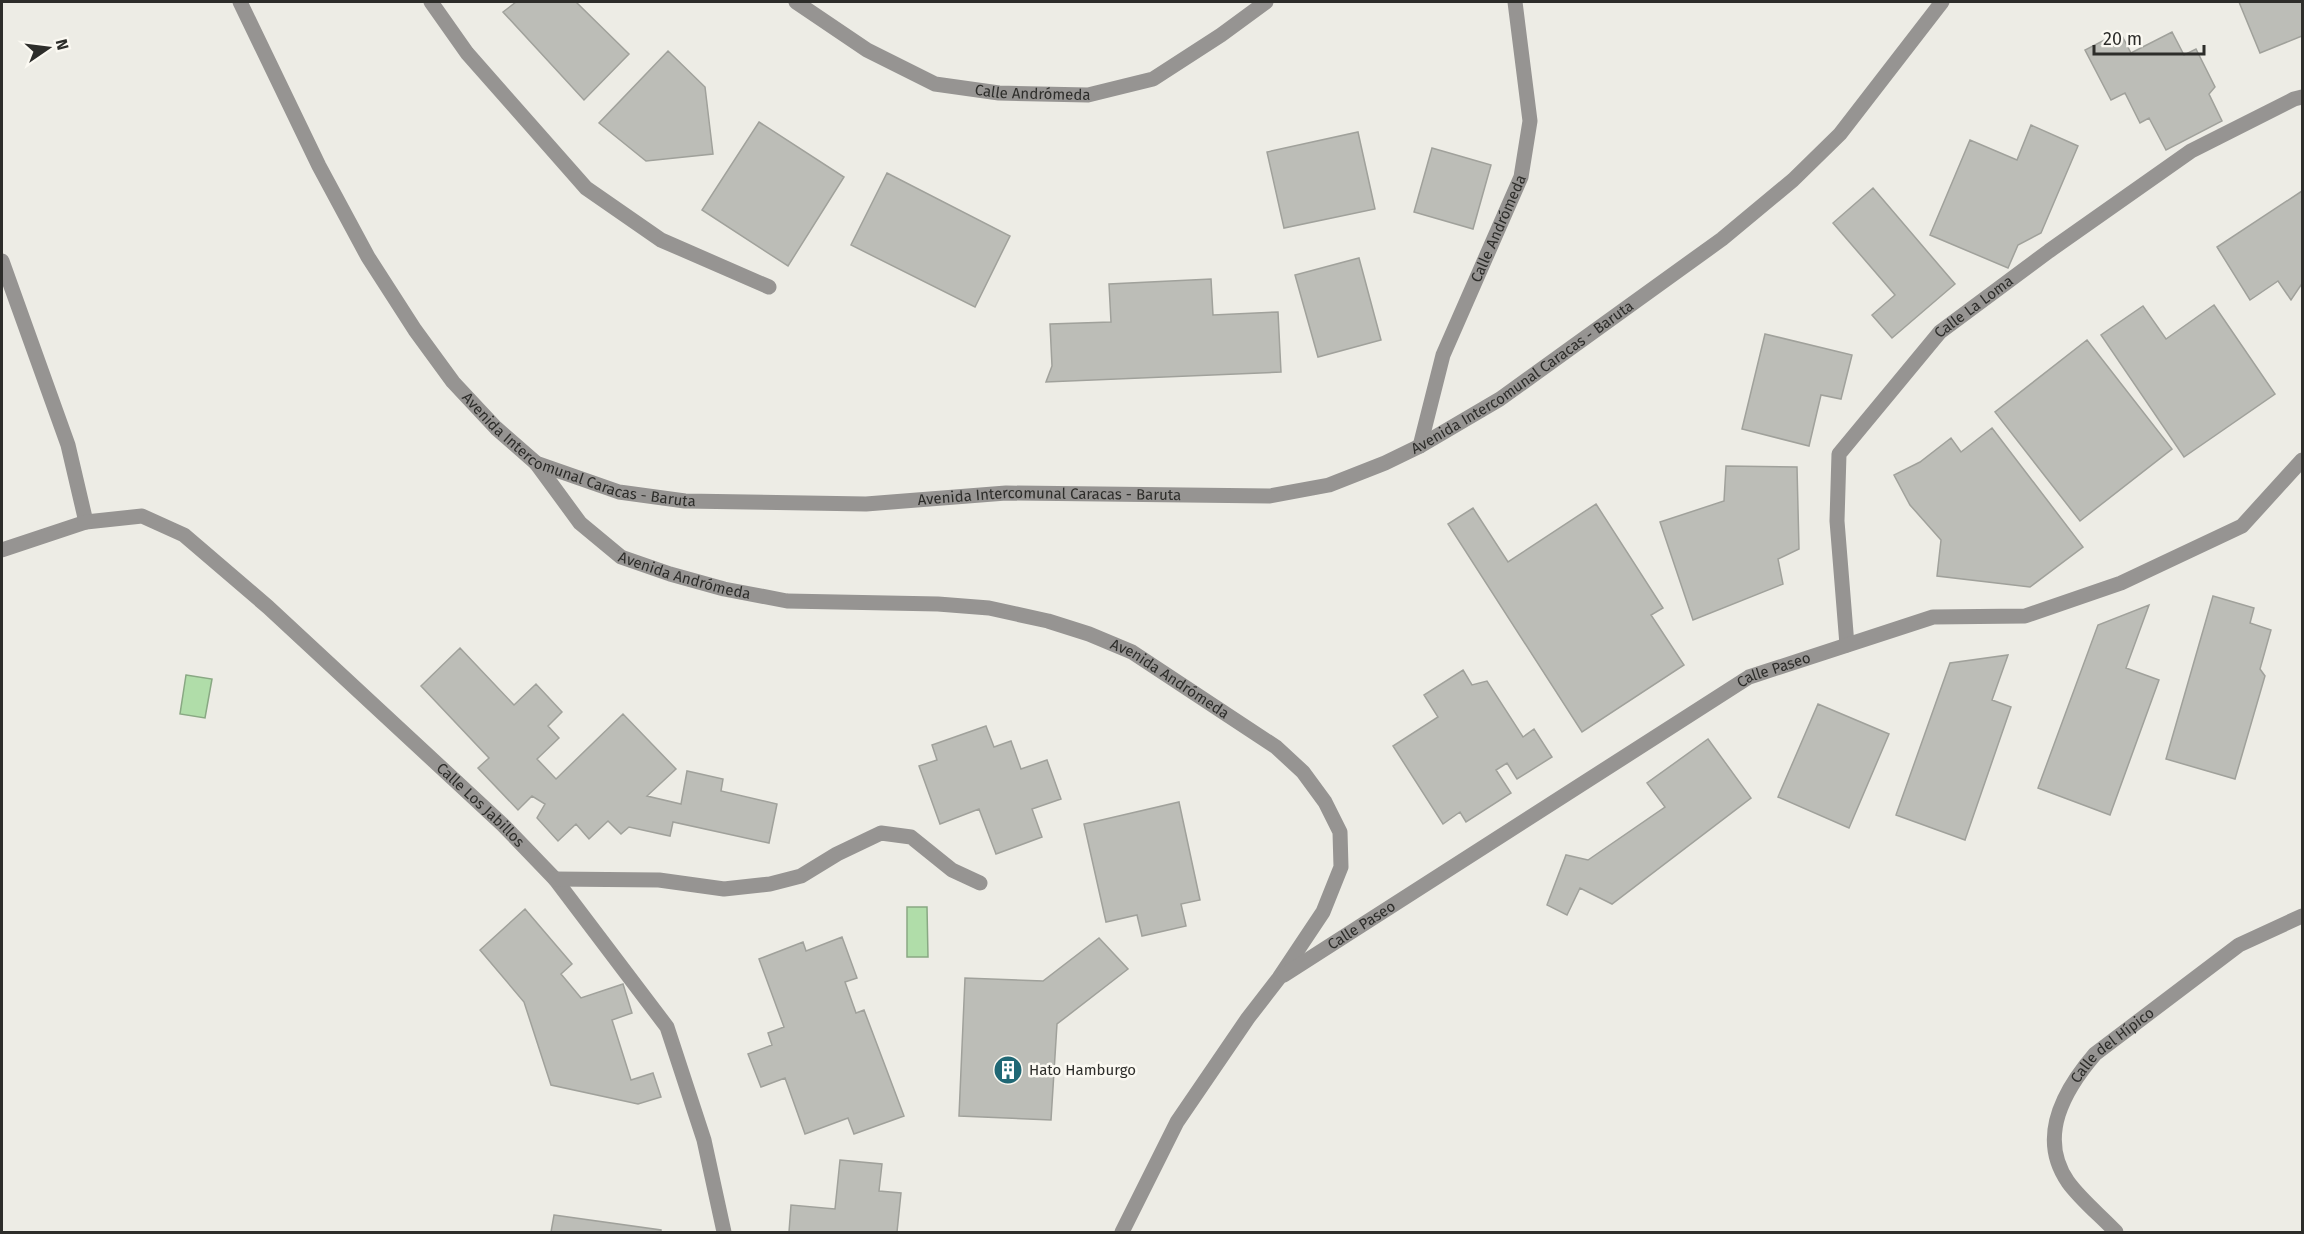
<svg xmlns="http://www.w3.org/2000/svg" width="2304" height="1234" font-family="'Fira Sans',sans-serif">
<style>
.water{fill:#b0dda9;stroke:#89a883;stroke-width:1.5}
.building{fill:#bcbdb7;stroke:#a0a19b;stroke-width:1.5}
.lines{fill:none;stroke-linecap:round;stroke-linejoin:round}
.minor{stroke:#969492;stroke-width:15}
.tertiary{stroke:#969492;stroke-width:15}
.labels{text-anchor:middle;stroke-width:5;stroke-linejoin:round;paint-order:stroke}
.street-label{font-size:15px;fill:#2d2d2a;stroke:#fbf9f2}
.poi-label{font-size:15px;fill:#2d2d2a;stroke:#fbf9f2;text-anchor:start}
</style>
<rect width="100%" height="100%" fill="#edece5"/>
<path class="water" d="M186,675L212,679L205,718L180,714Z
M907,907H927L928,957H907Z"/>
<path class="building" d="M516,2H576L629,54L584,100L503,12Z
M2239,2H2302V36L2260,53Z
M2120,32L2131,53L2172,32L2184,55L2196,49L2215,87L2209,94L2222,121L2166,150L2149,118L2140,123L2125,93L2111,100L2085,50Z
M668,51L705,87L713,154L646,161L599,123Z
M759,122L844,177L788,266L702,210Z
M2031,125L2078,146L2041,233L2018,245L2008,268L1930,235L1970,140L2017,160Z
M1358,132L1375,209L1284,228L1267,152Z
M1432,148L1491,165L1473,229L1414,212Z
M887,173L1010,236L975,307L851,245Z
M1873,188L1955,284L1892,338L1872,315L1895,295L1833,223Z
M2302,191V287L2301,285L2291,300L2278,281L2250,300L2217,247Z
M1359,258L1381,340L1318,357L1295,275Z
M1211,279L1213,315L1278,312L1281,372L1046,382L1052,366L1050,324L1111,322L1109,284Z
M2214,305L2275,394L2184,457L2101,335L2143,306L2166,339Z
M1765,334L1852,355L1841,399L1821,395L1809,446L1742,429Z
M2087,340L2172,449L2080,521L1995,412Z
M1992,428L2083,547L2030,587L1937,576L1941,540L1910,505L1894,475L1920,462L1951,438L1961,452Z
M1726,466L1797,467L1799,549L1778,559L1783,584L1693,620L1660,522L1724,501Z
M1596,504L1663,608L1651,615L1684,665L1582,732L1448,524L1473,508L1508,562Z
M2213,596L2254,608L2250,623L2271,630L2260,669L2265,676L2235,779L2166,759Z
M2149,605L2126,668L2159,680L2110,815L2038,788L2098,625Z
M460,648L514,705L536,684L562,712L548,726L559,738L537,759L556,779L623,714L676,769L647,796L681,804L687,771L723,779L721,791L777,804L769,843L673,822L670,836L629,827L621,834L608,821L589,839L576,824L558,841L537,818L545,804L532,796L518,810L478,768L489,758L421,686Z
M2008,655L1992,700L2011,707L1965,840L1896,815L1950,663Z
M1463,670L1472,685L1487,681L1523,737L1534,729L1552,757L1517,779L1507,763L1496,770L1511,793L1466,822L1460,812L1443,824L1393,746L1438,717L1424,695Z
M1818,704L1889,734L1849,828L1778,797Z
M986,726L994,747L1011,741L1021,769L1047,760L1061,799L1032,809L1042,837L996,854L979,809L940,824L919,766L937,760L932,745Z
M1708,739L1751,798L1612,904L1580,888L1567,915L1547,905L1566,855L1588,860L1665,807L1647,783Z
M1179,802L1200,900L1181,904L1186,926L1142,936L1137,915L1106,922L1084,824Z
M525,909L572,964L561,974L581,998L623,984L632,1013L612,1020L631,1080L653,1073L661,1097L638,1104L551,1085L524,1002L480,950Z
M842,937L857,978L845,982L856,1013L864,1010L904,1116L854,1134L848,1118L805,1134L785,1078L761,1087L748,1054L772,1045L768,1033L784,1027L759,959L803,942L806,951Z
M1099,938L1128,969L1057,1024L1051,1120L959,1116L965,978L1043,981Z
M840,1160L882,1164L879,1191L901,1193L897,1232H789L791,1205L835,1209Z
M554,1215L661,1230V1232H551Z"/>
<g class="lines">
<g class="minor">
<path d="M431,2L467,53L586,188L661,240L769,287"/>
<path id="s1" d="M796,2L867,50L935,84L999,93L1088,95L1153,79L1221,35L1266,2"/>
<path d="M2,261L68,445L86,522"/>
<path id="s2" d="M1420,446L1443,355L1521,177L1530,121L1515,2"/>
<path id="s3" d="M536,463L580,523L621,557L670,574L724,589L787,601L938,604L989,608L1048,621L1089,634L1132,652L1276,747L1303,772L1325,802L1340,832L1341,867L1323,912L1279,978L1248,1018L1177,1122L1122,1232"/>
<path id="s4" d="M2,550L86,522L142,516L184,535L268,607L503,825L555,879L667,1027L704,1140L724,1232"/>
<path id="s5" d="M1847,645L1837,521L1839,454L1940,332L2049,251L2191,151L2294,99L2302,97"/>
<path d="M555,879L659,880L724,889L770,884L801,876L837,854L881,833L911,837L952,870L980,883"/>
<path id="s6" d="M1284,975L1749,677L1933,617L2025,616L2121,583L2242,526L2302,460"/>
<path id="s7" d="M2116,1232C2101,1216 2081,1200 2068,1182C2037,1137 2064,1090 2095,1054L2239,945L2302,916"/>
</g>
<path class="tertiary" id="s8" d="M240,2L319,166L368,257L415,330L453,382L496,428L536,463L619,492L685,501L866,504L1006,493L1270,496L1329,485L1385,463L1420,446L1500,399L1722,239L1793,180L1840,134L1942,2"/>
</g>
<defs>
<g id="building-disc" transform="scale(1.5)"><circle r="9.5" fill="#206875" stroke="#fbf9f2"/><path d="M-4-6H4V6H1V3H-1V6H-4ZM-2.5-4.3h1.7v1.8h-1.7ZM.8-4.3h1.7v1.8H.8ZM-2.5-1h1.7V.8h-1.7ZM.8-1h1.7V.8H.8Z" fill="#fff"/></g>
</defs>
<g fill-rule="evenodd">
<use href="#building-disc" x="1008" y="1070"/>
</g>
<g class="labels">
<g class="street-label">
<text dy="5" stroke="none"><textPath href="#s1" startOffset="260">Calle Andrómeda</textPath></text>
<text dy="5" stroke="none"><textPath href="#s2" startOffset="232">Calle Andrómeda</textPath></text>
<text dy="5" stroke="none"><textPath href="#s5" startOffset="392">Calle La Loma</textPath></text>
<text dy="5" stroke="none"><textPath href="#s8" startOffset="1575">Avenida Intercomunal Caracas - Baruta</textPath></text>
<text dy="5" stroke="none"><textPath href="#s8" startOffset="586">Avenida Intercomunal Caracas - Baruta</textPath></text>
<text dy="5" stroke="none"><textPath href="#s8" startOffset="1072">Avenida Intercomunal Caracas - Baruta</textPath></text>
<text dy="5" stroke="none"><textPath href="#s3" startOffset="194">Avenida Andrómeda</textPath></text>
<text dy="5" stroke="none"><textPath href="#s6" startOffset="578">Calle Paseo</textPath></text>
<text dy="5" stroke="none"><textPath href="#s3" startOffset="698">Avenida Andrómeda</textPath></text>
<text dy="5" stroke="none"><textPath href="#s4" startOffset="592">Calle Los Jabillos</textPath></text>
<text dy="5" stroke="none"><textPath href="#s6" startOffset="92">Calle Paseo</textPath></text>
<text dy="5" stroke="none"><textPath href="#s7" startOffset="230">Calle del Hípico</textPath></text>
</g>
<g class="poi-label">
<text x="1029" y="1075">Hato Hamburgo</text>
</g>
</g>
<rect width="2304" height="1234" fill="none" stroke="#2d2d2a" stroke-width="6"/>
<g transform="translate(48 48) rotate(76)" stroke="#fbf9f2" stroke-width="4.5" paint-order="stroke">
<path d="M0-4.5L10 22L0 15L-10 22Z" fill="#2d2d2a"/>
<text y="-9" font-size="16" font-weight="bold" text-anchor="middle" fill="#2d2d2a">N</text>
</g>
<path d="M2094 45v9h110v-9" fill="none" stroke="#2d2d2a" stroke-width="3"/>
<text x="2103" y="45" font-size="18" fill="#2d2d2a" stroke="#fbf9f2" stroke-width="4.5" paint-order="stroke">20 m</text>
</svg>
